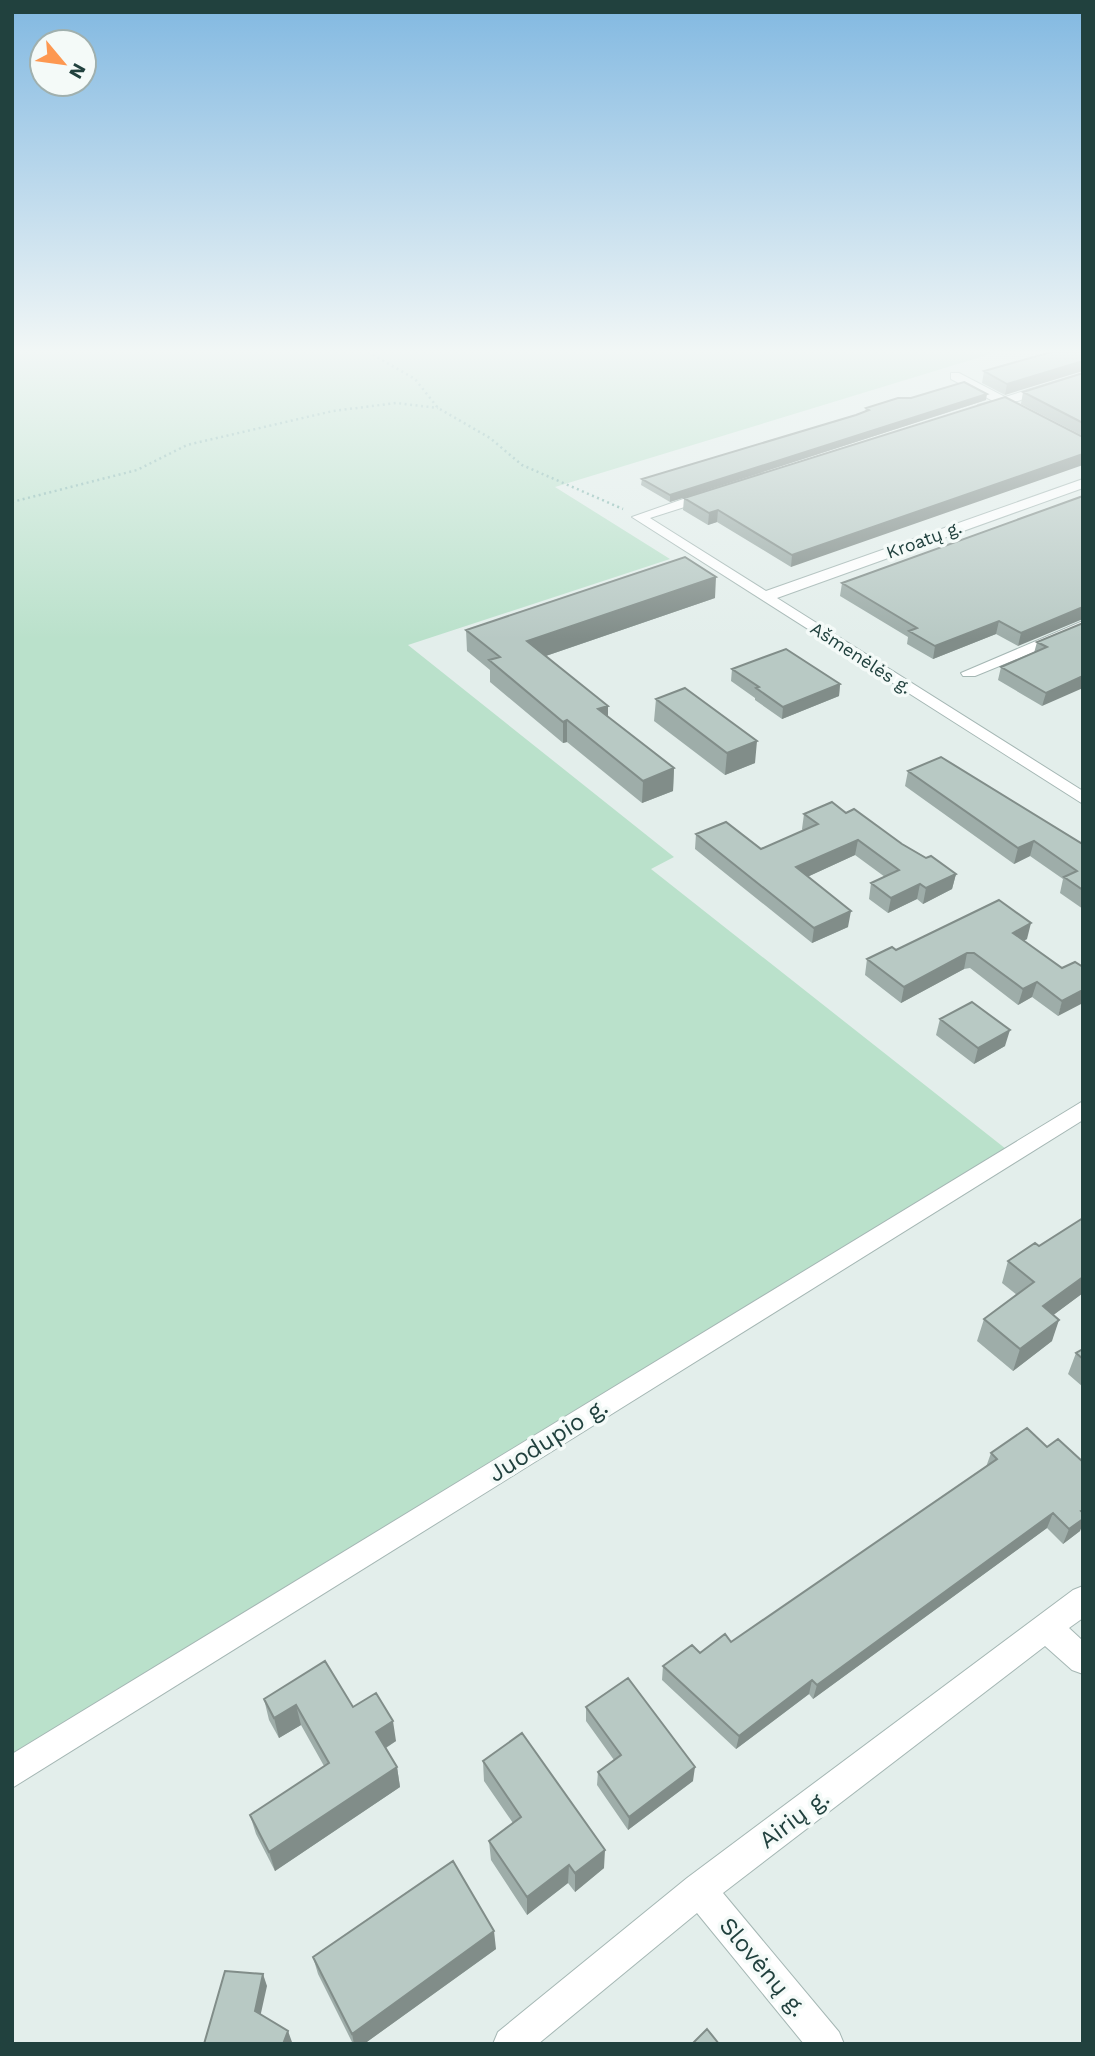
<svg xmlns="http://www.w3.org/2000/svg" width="1095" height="2056" font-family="'Work Sans',sans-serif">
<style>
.green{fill:#bae1cb}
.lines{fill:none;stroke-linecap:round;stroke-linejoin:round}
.minor-casing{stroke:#a5b7b4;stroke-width:2}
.path{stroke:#80b4ad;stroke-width:2.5;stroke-dasharray:2 3.5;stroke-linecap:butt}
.minor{fill:#fff;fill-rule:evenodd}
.wall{fill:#9eada9}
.shaded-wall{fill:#818d89}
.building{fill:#b8c9c4;stroke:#818d89;stroke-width:2}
.labels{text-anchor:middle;stroke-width:7;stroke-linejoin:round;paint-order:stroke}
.far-street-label{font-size:18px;fill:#21413e;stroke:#f4faf8}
.near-street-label{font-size:24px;fill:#21413e;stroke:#f4faf8}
</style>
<rect width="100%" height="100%" fill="#e3eeeb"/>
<path class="green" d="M12,352H997L555,487L670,559L408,645L674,857L651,869L1006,1149L846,1250L12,1754Z"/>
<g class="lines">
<g class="minor-casing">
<path id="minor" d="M951,373H959L1005,397L1083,373V381L1014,402L1013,407C1007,408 983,412 978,411V405L993,401L951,379Z
M1083,479V488L777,598L1083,791V804L632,517L706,491H716V497L650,518L766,591Z
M1083,621V632L975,676H963L961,673Z
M1083,1101V1120L12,1788V1754Z
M1083,1586V1618L1069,1628L1083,1641V1674L1072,1670L1045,1646L723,1893L839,2032L844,2044H804L697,1913L538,2044H493L498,2032L687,1878L1073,1590Z"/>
</g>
<path class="path" d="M368,352L415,379L438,408L490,438L522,465L623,509
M12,502L137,470L187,445L333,411L396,403L438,408"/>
<use href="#minor" class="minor"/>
</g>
<path class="wall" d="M1051,352L1005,395L982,383L984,371Z
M1083,373V436L1021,404L1023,392Z
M1005,397L791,567L717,522L708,525L683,510L684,498Z
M986,400L670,502L641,485L642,479L856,415L865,411L866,408Z
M1083,496L1018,646L996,634L933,659L907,644L908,637L840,596L842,583Z
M715,598L546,656L608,706V717L674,768L673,791L642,803L567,742L563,743L490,682V670L467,651L466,630Z
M1083,623L1042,706L998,680L1001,667L1034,653L1037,642Z
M732,669L840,684L839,696L782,719L755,700V698L731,681Z
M656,699L755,763L725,775L654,721Z
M908,771L1081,843L1083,842V909L1060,893L1063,879L1030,856L1014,864L905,786Z
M846,813L956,874L952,889L923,904L917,899L888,913L869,899L871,883L885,877L855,855L807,877L848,927L812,943L695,849L696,834L761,849L803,831L802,829L804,814Z
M1027,939L1024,941L1062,968L1075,962L1058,1016L1032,997L1018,1005L970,968L964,969L901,1003L865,975L867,959L896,950Z
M940,1019L1005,1046L974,1064L936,1035Z
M1008,1261L1083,1293L1053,1315L1052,1341L1013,1371L977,1341L984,1319L1017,1295L1002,1283Z
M1083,1349V1387L1068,1374L1076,1353Z
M991,1453L1080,1531L1063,1544L1047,1528L813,1699L809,1694L736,1749L662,1680L663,1666L731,1642L986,1467Z
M264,1699L353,1707L396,1741L386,1748L397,1767L400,1787L275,1871L256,1834L250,1815L324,1766L301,1725L279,1738L269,1720Z
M586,1707L693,1781L628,1830L597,1785L598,1772L614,1760L586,1721Z
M483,1761L604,1868L575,1892L568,1883L527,1915L491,1860L489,1841L513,1823L484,1781Z
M496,1949L364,2044H353L318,1974L313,1957Z"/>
<path class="shaded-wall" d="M1083,361V371L1005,395L1007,384Z
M987,394L986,400L670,502V495Z
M1083,454V465L791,567L792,555Z
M718,510L717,522L708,525L709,513Z
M716,577L715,598L528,662L527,641Z
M1083,607V619L1018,646L1021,633Z
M999,621L996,634L933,659L935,646Z
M1083,676V688L1042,706L1046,693Z
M840,684L839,696L782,719L783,707Z
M608,706V727L598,709Z
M567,720V742L563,743V722Z
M757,741L755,763L725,775L727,753Z
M674,768L673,791L642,803L643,781Z
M858,840L855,855L794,883L796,867Z
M1034,841L1030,856L1014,864L1018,848Z
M956,874L952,889L923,904L926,888Z
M920,884L917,899L888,913L891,898Z
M851,911L848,927L812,943L814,928Z
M1031,923L1027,939L1009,948L1013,933Z
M967,953L964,969L901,1003L904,987Z
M1037,982L1032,997L1018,1005L1023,989Z
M1083,990V1003L1058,1016L1062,1001Z
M1010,1030L1005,1046L974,1064L978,1048Z
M1083,1277V1293L1036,1328L1043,1306Z
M1059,1320L1052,1341L1013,1371L1020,1349Z
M1083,1510V1524L1080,1531L1063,1544L1069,1529Z
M1053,1513L1047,1528L813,1699L817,1685Z
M812,1680L809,1694L736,1749L739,1736Z
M296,1705L301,1725L279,1738L274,1718Z
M393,1721L396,1741L379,1752L376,1732Z
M397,1767L400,1787L275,1871L269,1852Z
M695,1767L693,1781L628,1830L629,1817Z
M605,1850L604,1868L575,1892V1873Z
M569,1865L568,1883L527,1915V1897Z
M494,1931L496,1949L364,2044H354L352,2034Z
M263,1974L267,1986L259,2022L255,2011Z
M288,2031L292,2042L291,2044H283Z"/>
<path class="building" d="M1051,352H1083V361L1007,384L984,371Z
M1083,373V423L1023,392Z
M964,382L987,394L670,495L642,479L856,415L869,410L866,408L898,398H911Z
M1005,397L1083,437V454L792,555L718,510L709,513L684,498Z
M1083,496V607L1021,633L999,621L935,646L909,631L917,628L842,583Z
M685,557L716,577L527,641L608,706L598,709L674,768L643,781L567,720L563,722L489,660L500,657L466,630Z
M1083,623V676L1046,693L1001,667L1047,647L1037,642Z
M786,649L840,684L783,707L756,688L759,687L732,669Z
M685,688L757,741L727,753L656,699Z
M941,757L1081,843L1083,842V890L1064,877L1077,871L1034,841L1018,848L908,771Z
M832,802L846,813L854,809L902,844L926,858L931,856L956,874L926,888L920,884L891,898L871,883L899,870L858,840L796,867L851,911L814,928L696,834L726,822L761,849L818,824L804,814Z
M999,900L1031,923L1013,933L1062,968L1075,962L1083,967V990L1062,1001L1037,982L1023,989L974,953H967L904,987L867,959L892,947L896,950Z
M972,1002L1010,1030L978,1048L940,1019Z
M1083,1218V1277L1043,1306L1059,1320L1020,1349L984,1319L1034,1282L1008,1261L1035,1243L1039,1246Z
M1083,1349V1359L1076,1353Z
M1027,1428L1047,1447L1058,1439L1083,1462V1510L1081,1511L1083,1513V1519L1069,1529L1053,1513L817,1685L812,1680L739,1736L663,1666L692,1645L700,1653L725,1634L731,1642L997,1459L991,1453Z
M325,1661L353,1707L376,1693L393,1721L376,1732L397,1767L269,1852L250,1815L329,1763L296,1705L274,1718L264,1699Z
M628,1678L695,1767L629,1817L598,1772L621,1755L586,1707Z
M522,1733L605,1850L575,1873L569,1865L527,1897L489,1841L521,1817L483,1761Z
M453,1861L494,1931L352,2034L313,1957Z
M225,1971L263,1974L255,2011L288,2031L283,2044H204Z
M707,2029L719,2044H692Z"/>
<linearGradient id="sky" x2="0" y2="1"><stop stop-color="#81b8e1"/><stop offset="0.55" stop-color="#f2f7f6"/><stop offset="1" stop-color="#f2f7f6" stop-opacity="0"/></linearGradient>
<rect width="1095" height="639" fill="url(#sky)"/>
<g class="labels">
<g class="far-street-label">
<text transform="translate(924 540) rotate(-20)" y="6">Kroatų g.</text>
<text transform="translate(861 658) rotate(33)" y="6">Ašmenėlės g.</text>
</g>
<g class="near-street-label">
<text transform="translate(548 1440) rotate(-32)" y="8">Juodupio g.</text>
<text transform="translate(794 1819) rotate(-37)" y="8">Airių g.</text>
<text transform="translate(763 1967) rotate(50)" y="8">Slovėnų g.</text>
</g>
</g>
<rect width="1095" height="2056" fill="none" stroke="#21413e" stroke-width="28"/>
<g transform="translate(63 63) rotate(119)"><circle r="33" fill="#f4faf8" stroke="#a0b0ae" stroke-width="2"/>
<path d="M0-5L12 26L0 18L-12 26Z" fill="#fd9851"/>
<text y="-10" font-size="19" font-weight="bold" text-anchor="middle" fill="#21413e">N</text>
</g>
</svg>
